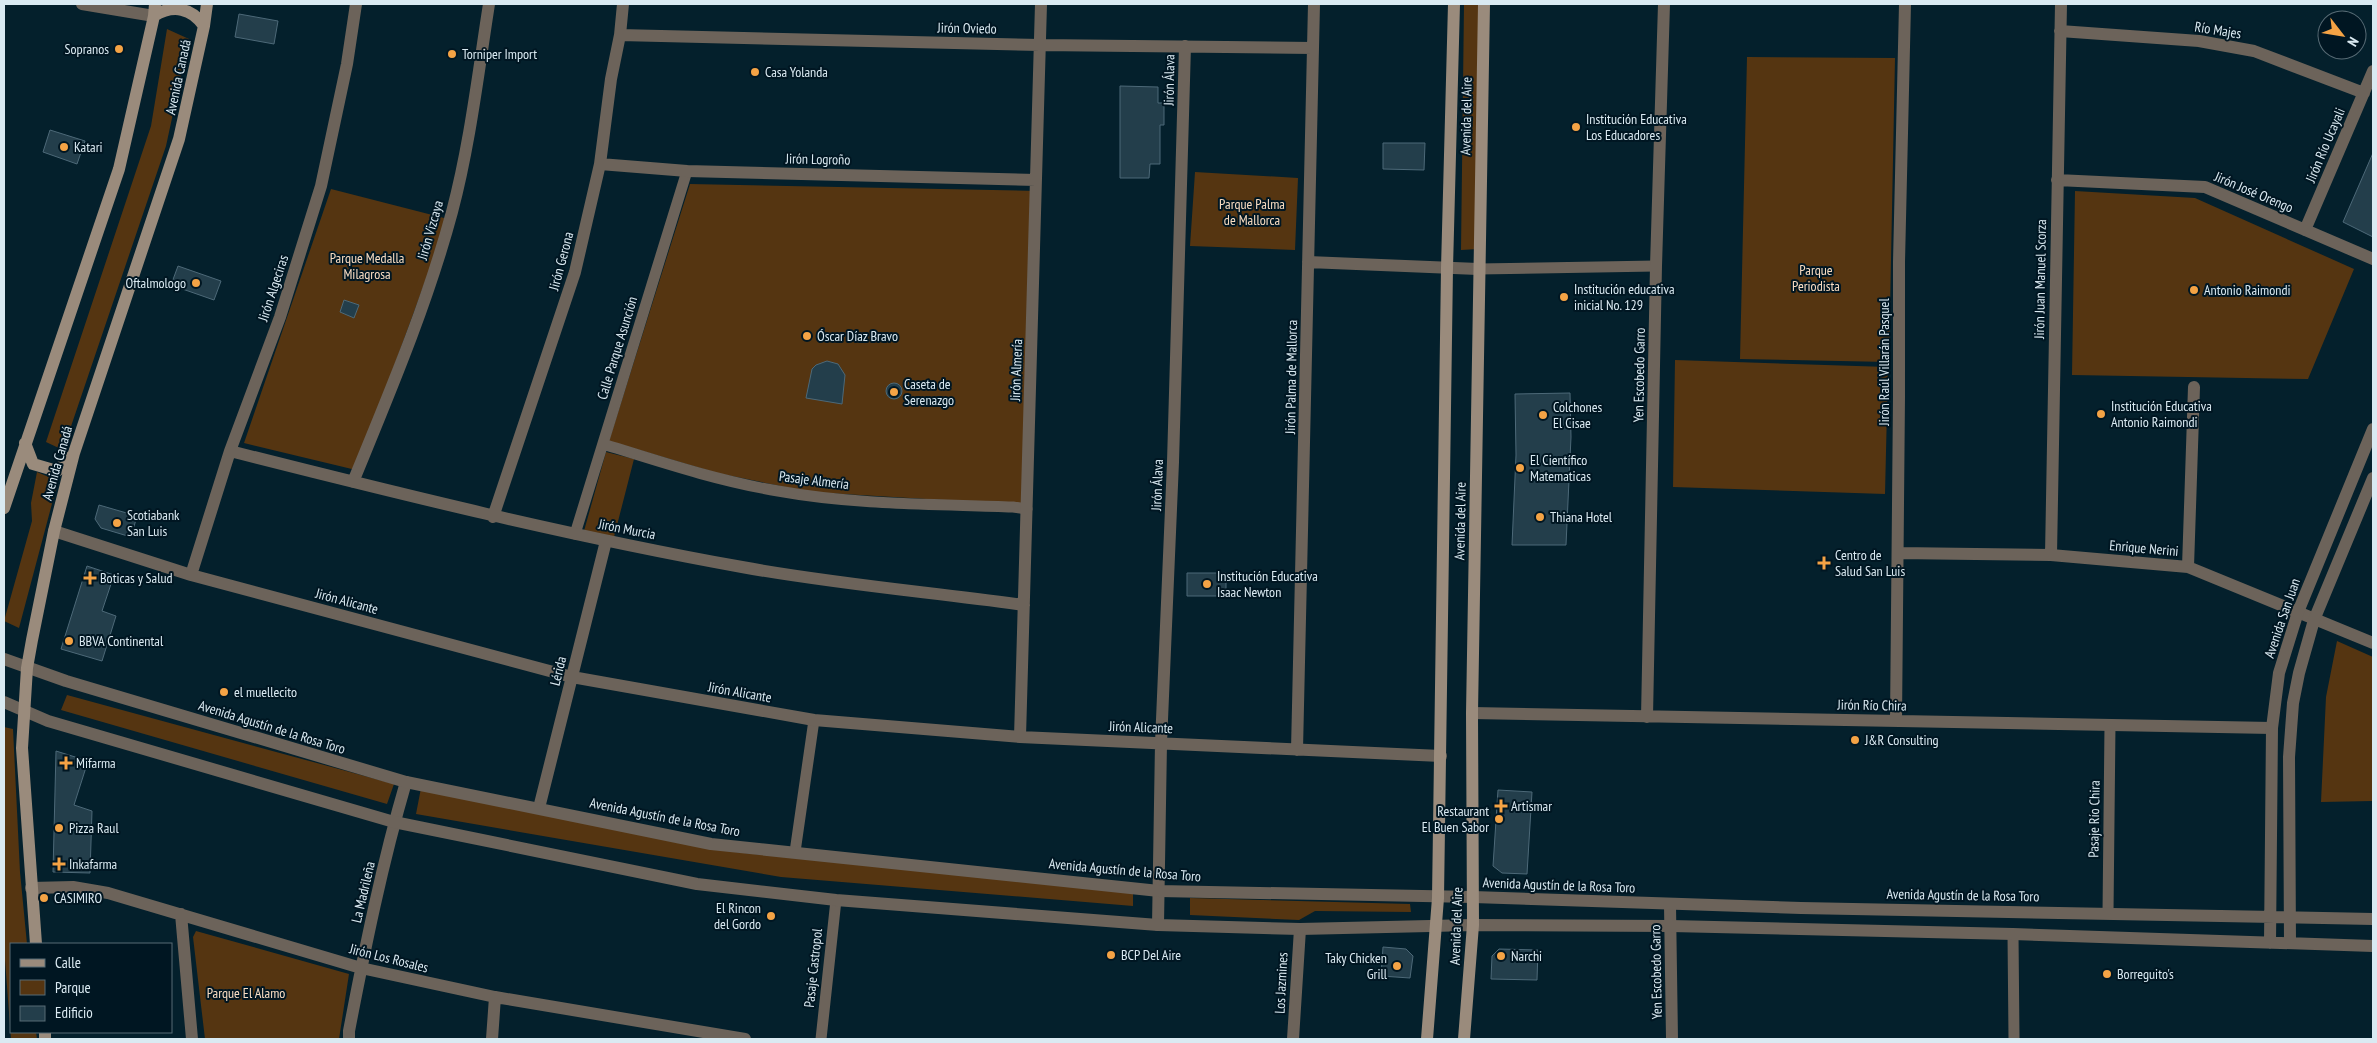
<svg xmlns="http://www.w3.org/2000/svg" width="2377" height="1043" font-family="'PT Sans Narrow',sans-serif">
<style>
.green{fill:#553511}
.building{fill:#233e4b;stroke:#4d6978}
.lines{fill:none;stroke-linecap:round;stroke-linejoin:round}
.pedestrian{stroke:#6c635a;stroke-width:11}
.minor{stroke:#6c635a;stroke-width:12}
.tertiary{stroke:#6c635a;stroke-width:12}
.secondary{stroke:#9a8b7c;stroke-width:12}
.poi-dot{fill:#f4a345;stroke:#001622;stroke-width:2}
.labels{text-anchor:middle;stroke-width:4;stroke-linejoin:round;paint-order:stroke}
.street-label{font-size:14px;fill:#daeaf2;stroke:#001622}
.poi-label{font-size:14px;fill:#daeaf2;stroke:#001622;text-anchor:start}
.park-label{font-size:14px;fill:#f9ddc2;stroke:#001622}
</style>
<rect width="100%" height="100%" fill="#04202c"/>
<path class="green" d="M1464,4H1482L1478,249L1461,250Z
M167,29L189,39L166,146L63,450L46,442L151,126Z
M1747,57L1895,58L1889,362L1740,359Z
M1195,172L1298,178L1295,250L1190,246Z
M690,184L1037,191L1027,505L810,492L717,473L609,441Z
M331,189L448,219L356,470L244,443Z
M2075,191L2195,198L2354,269L2308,379L2072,375Z
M1675,360L1888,367L1885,494L1673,487Z
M606,452L634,459L614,537L584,531Z
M37,472L58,481L19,628L4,621L32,521L31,503Z
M2337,641L2373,657V801L2321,802L2326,697Z
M67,695L394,784L387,804L61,710Z
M4,727L13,729L20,872L27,944H11V1032H36L37,1039H11L4,947Z
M421,788L735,852L1133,893V906L781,877L416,814Z
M1190,898L1410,904L1411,912L1315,911L1299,920L1190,915Z
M196,931L349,974L339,1039H205L193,937Z"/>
<path class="building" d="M239,14L278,21L274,44L235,37Z
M1120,86L1158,87V103H1164V125H1160V164H1150L1149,178H1120Z
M50,130L85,141L77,164L43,152Z
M1383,143H1425L1424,170L1383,169Z
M2373,153V237L2343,222Z
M178,266L221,281L214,300L171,285Z
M344,300L359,305L354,318L340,312Z
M827,361L838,364L845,375L842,404L806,398L812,369L816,365Z
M886 391a8 8 0 1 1 16 0a8 8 0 1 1-16 0Z
M1570,393L1571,437L1566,545H1512L1516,455L1515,394Z
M99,505L137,516L131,537L101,528L95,519Z
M87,566L114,575L102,611L116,616L102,661L61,649Z
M1187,573H1226V596H1187Z
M56,751L88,761L74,805L92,811L90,873L53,872Z
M1498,790L1532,792L1527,874L1502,873L1493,866Z
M1383,947L1406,949L1413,956L1410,978L1381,976Z
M1499,949L1538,950L1537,980L1491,979L1492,956Z"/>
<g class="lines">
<path class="pedestrian" d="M1478,269L1656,266
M603,444C661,462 718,481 778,491C855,505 935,504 1013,507L1027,509
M575,534L687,171
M795,852L814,720
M2108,913L2110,725
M2013,934L2014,1039
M821,1039L836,900"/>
<path class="minor" d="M82,4L154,16
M2060,31L2199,41L2254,51L2364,93
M620,35L1040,45L1313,48
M600,164L687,171L1036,180
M2057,180L2205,187L2373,259
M2305,230L2373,71
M1308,262L1478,269
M230,451C400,494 569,536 742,567C835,584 930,592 1024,605
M353,482C389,394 427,305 452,212C470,144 478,74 489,4
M493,517L575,272L600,164L611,79L620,35L623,4
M54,531L191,575L572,677L814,720L1020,737L1441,756
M1898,553L2051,555L2188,567L2373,643
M2051,555L2061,4
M2188,567L2194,387
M191,575L230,451L280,317L321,186L347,64L356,4
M1472,713L2272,728
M1647,717L1656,266L1664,4
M1896,721L1899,396V262L1905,4
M1020,737L1041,4
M1297,750L1314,4
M539,808L606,541
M31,888L73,887L108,893L361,968L495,997L745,1039
M1670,905L1672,1039
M181,914L192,1039
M1158,925L1161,743L1173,462L1185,46
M349,1039V1031C365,948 382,864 406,782
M492,1039L495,997
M1293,1039L1300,929"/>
<path class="tertiary" d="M4,659L66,681L406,782L711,844L1159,891L1473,897L1801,908L2373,919
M4,702L48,721L394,822L697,884L836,900L1158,925L1300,929L1473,925L1671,926L2013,934L2373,946
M2270,943L2272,728L2279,673L2298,612L2373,429
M2290,943L2289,757L2293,703L2299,673L2314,620L2373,478"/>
<path class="secondary" d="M154,16C173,4 192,8 204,26
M25,443L33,464L57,471L73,455
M4,508L119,169L154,16L155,4
M36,944L22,748L27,668L32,640L54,531L74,453L179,139L204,26L207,4
M45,1032V1039
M1427,1039L1438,898L1447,268L1454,4
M1464,1039L1473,925L1472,713L1484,4"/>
</g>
<g class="poi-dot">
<circle cx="119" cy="49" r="5"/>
<circle cx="452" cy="54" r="5"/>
<circle cx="755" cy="72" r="5"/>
<circle cx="1576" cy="127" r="5"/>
<circle cx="64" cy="147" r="5"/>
<circle cx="196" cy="283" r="5"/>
<circle cx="2194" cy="290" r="5"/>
<circle cx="1564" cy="297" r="5"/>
<circle cx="807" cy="336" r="5"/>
<circle cx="894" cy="392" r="5"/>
<circle cx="2101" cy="414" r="5"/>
<circle cx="1543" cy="415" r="5"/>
<circle cx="1520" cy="468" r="5"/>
<circle cx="1540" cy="517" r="5"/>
<circle cx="117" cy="523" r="5"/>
<path d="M1821.5 555.5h5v5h5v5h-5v5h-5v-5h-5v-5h5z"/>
<path d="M87.5 570.5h5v5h5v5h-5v5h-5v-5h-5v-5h5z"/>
<circle cx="1207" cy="584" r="5"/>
<circle cx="69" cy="641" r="5"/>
<circle cx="224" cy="692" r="5"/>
<circle cx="1855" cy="740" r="5"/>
<path d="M63.5 755.5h5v5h5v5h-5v5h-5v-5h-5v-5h5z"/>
<path d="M1498.5 798.5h5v5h5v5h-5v5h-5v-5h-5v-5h5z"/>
<circle cx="1499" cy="819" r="5"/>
<circle cx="59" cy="828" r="5"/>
<path d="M56.5 856.5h5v5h5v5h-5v5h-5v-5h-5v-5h5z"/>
<circle cx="44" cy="898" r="5"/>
<circle cx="771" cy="916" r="5"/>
<circle cx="1111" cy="955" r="5"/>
<circle cx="1501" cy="956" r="5"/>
<circle cx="1397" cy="966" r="5"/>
<circle cx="2107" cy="974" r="5"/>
</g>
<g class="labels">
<g class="street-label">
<text transform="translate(967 28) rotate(1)" y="5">Jirón Oviedo</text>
<text transform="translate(2218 30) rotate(9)" y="5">Río Majes</text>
<text transform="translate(178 77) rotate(-78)" y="5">Avenida Canadá</text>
<text transform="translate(1169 80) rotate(-89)" y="5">Jirón Álava</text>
<text transform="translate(1466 116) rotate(-89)" y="5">Avenida del Aire</text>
<text transform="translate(2325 145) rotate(-67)" y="5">Jirón Río Ucayali</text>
<text transform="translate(818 159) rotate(1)" y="5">Jirón Logroño</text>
<text transform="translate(2254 192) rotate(23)" y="5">Jirón José Orengo</text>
<text transform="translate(430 230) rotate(-74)" y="5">Jirón Vizcaya</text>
<text transform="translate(561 261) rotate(-75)" y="5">Jirón Gerona</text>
<text transform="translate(2040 279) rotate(-89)" y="5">Jirón Juan Manuel Scorza</text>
<text transform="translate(273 288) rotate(-72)" y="5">Jirón Algeciras</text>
<text transform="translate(617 348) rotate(-73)" y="5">Calle Parque Asunción</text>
<text transform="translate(1884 362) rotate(-90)" y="5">Jirón Raúl Villarán Pasquel</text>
<text transform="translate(1016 370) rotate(-88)" y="5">Jirón Almería</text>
<text transform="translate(1639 375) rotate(-89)" y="5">Yen Escobedo Garro</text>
<text transform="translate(1291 377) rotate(-89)" y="5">Jirón Palma de Mallorca</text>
<text transform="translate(57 463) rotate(-74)" y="5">Avenida Canadá</text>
<text transform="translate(814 480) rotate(7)" y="5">Pasaje Almería</text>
<text transform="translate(1157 485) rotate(-88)" y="5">Jirón Álava</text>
<text transform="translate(1460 521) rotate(-89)" y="5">Avenida del Aire</text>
<text transform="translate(627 529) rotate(11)" y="5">Jirón Murcia</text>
<text transform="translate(2144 548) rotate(5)" y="5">Enrique Nerini</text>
<text transform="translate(347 601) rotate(15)" y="5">Jirón Alicante</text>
<text transform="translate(2282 618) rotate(-71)" y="5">Avenida San Juan</text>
<text transform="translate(558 671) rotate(-76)" y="5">Lérida</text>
<text transform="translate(740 692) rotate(10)" y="5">Jirón Alicante</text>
<text transform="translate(1872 705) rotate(1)" y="5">Jirón Río Chira</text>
<text transform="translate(272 727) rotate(17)" y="5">Avenida Agustín de la Rosa Toro</text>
<text transform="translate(1141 727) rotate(2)" y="5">Jirón Alicante</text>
<text transform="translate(665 817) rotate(11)" y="5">Avenida Agustín de la Rosa Toro</text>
<text transform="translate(2094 819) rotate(-89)" y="5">Pasaje Río Chira</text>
<text transform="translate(1125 870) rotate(5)" y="5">Avenida Agustín de la Rosa Toro</text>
<text transform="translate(1559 885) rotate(2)" y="5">Avenida Agustín de la Rosa Toro</text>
<text transform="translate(363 892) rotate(-77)" y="5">La Madrileña</text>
<text transform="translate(1963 895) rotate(1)" y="5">Avenida Agustín de la Rosa Toro</text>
<text transform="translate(1456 926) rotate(-88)" y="5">Avenida del Aire</text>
<text transform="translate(389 958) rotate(14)" y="5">Jirón Los Rosales</text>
<text transform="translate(813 968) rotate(-84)" y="5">Pasaje Castropol</text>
<text transform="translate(1656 972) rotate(-91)" y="5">Yen Escobedo Garro</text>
<text transform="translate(1281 983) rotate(-87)" y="5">Los Jazmines</text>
</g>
<g class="poi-label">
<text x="109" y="54" text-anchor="end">Sopranos</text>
<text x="462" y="59">Torniper Import</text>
<text x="765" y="77">Casa Yolanda</text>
<text x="1586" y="124">Institución Educativa<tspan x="1586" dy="16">Los Educadores</tspan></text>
<text x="74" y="152">Katari</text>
<text x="186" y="288" text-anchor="end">Oftalmologo</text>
<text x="1574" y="294">Institución educativa<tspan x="1574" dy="16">inicial No. 129</tspan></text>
<text x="2204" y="295">Antonio Raimondi</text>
<text x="817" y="341">Óscar Díaz Bravo</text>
<text x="904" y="389">Caseta de<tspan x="904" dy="16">Serenazgo</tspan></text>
<text x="2111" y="411">Institución Educativa<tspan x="2111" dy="16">Antonio Raimondi</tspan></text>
<text x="1553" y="412">Colchones<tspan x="1553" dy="16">El Cisae</tspan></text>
<text x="1530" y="465">El Científico<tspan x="1530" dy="16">Matematicas</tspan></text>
<text x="127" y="520">Scotiabank<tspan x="127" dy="16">San Luis</tspan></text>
<text x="1550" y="522">Thiana Hotel</text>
<text x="1835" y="560">Centro de<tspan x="1835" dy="16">Salud San Luis</tspan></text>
<text x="1217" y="581">Institución Educativa<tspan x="1217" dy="16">Isaac Newton</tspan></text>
<text x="100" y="583">Boticas y Salud</text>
<text x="79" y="646">BBVA Continental</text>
<text x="234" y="697">el muellecito</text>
<text x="1865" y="745">J&amp;R Consulting</text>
<text x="76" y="768">Mifarma</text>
<text x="1511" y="811">Artismar</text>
<text x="1489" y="816" text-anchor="end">Restaurant<tspan x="1489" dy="16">El Buen Sabor</tspan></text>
<text x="69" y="833">Pizza Raul</text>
<text x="69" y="869">Inkafarma</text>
<text x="54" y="903">CASIMIRO</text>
<text x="761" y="913" text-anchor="end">El Rincon<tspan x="761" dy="16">del Gordo</tspan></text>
<text x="1121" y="960">BCP Del Aire</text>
<text x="1511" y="961">Narchi</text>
<text x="1387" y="963" text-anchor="end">Taky Chicken<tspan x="1387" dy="16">Grill</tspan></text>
<text x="2117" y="979">Borreguito's</text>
</g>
<g class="park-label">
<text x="1252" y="209">Parque Palma<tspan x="1252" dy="16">de Mallorca</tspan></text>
<text x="367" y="263">Parque Medalla<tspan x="367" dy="16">Milagrosa</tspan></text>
<text x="1816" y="275">Parque<tspan x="1816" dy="16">Periodista</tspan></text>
<text x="246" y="998">Parque El Alamo</text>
</g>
</g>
<rect width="2377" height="1043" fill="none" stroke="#daeaf2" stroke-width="10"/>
<rect x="10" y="943" width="162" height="90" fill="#001622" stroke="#576b75"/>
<rect x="20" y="959" width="25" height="8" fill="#9a8b7c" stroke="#576b75"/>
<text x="55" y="968" font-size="15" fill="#daeaf2">Calle</text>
<rect x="20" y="980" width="25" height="15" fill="#553511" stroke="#576b75"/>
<text x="55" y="993" font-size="15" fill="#daeaf2">Parque</text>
<rect x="20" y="1006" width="25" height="15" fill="#233e4b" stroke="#576b75"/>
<text x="55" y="1018" font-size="15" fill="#daeaf2">Edificio</text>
<g transform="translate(2342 35) rotate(121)"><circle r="24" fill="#001622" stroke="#576b75"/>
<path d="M0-4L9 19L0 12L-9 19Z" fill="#f4a345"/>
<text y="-8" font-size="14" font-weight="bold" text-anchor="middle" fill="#daeaf2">N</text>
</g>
</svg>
